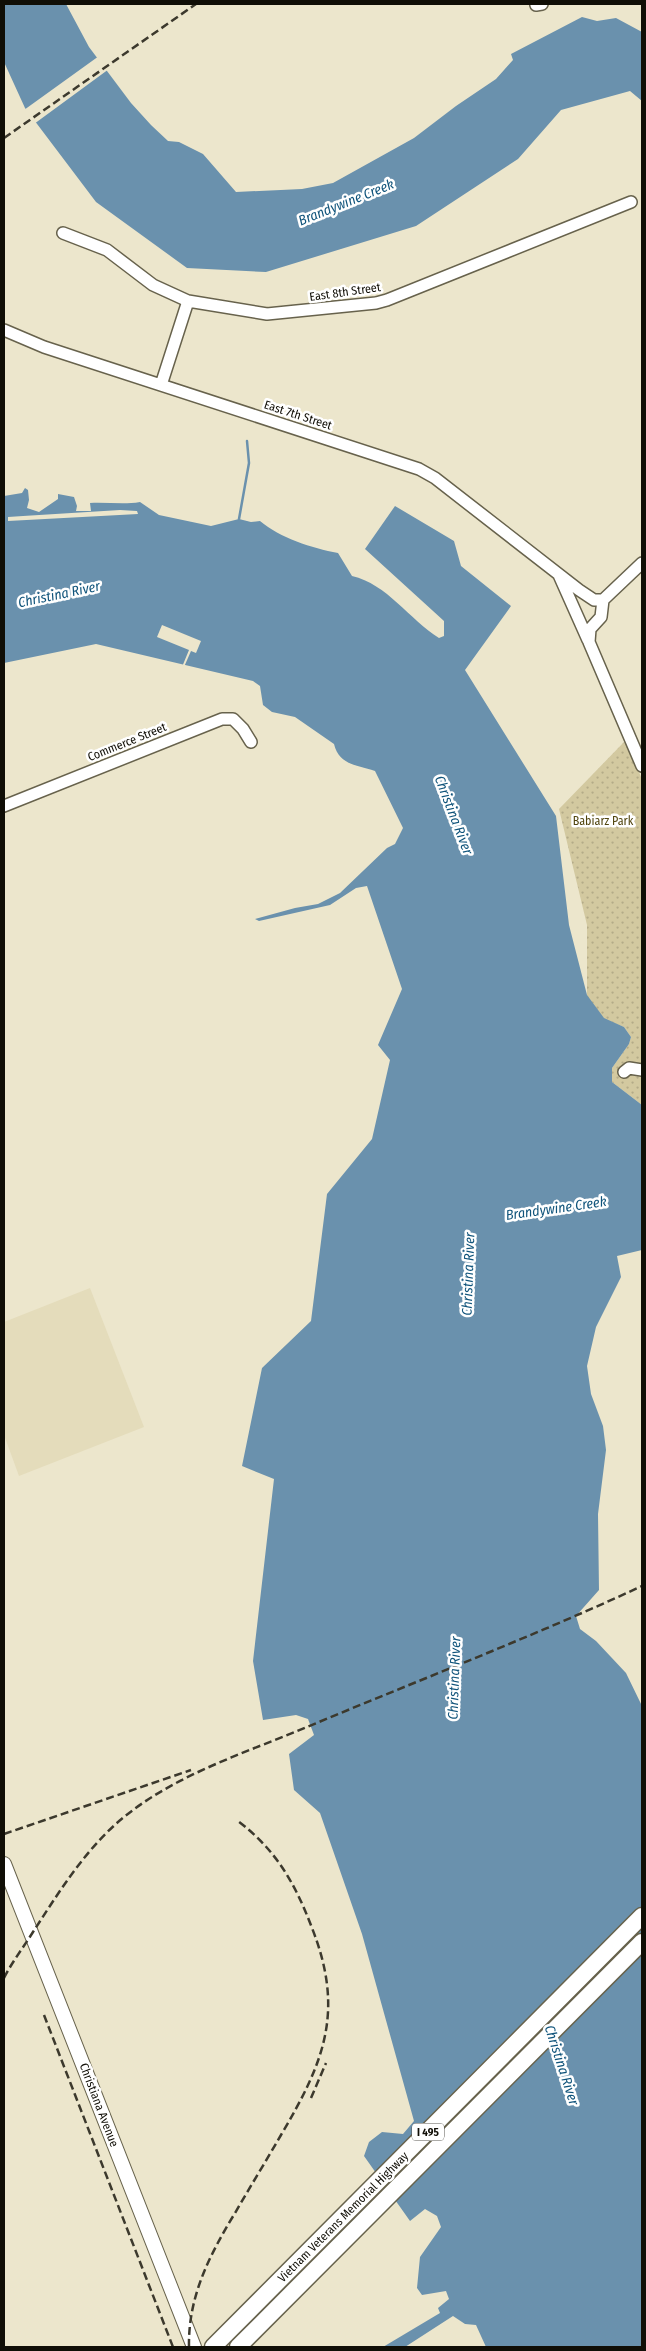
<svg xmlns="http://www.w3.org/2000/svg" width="646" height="2351" font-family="'Fira Sans Condensed',sans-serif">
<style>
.built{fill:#e4dcbb}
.grass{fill:url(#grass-dots)}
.water{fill:#6a91ad}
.pier{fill:#ece6cc}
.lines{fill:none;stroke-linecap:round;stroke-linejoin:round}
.stream{stroke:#6a91ad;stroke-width:2.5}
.minor-casing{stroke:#67624c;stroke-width:14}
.major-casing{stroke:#67624c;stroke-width:16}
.highway-casing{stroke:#67624c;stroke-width:19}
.minor{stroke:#fff;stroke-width:11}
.major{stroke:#fff;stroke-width:14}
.highway{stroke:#fff;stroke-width:16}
.rail{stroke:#3c392d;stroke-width:2.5;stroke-dasharray:8 4;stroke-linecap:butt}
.labels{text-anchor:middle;stroke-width:5;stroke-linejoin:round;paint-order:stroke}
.shield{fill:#fff;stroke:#585651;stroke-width:1}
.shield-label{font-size:11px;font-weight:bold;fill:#100e06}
.street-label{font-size:12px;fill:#100e06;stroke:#fff}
.park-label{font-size:12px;fill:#51450f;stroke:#fff}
.water-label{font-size:14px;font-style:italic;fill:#10547b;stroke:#fff}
</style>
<defs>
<pattern id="grass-dots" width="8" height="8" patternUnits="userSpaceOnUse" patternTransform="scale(1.25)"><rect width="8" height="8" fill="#d3c9a0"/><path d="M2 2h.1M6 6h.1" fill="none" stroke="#b4ab88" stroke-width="1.8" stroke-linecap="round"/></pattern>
</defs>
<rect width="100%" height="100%" fill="#ece6cc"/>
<path class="built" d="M90,1288L144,1427L19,1476L4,1435V1322Z"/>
<path class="grass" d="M625,741L642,779V1105L612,1082V1068L629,1044L631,1037L624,1027L604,1019L587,996V925L559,809Z"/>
<path class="water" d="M4,4H66L89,47L131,103L151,125L168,141L179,142L203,154L236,192L302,189L333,183L414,138L456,106L496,79L513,60L511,54L582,17L597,21L616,18L642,32V101L630,91L561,110L518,159L416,226L266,272L187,268L96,202L25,108L4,62Z
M25,488L28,490L29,500L27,508L39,512L58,499V494L74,497L77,506L76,511H91L90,503C107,502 124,505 140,502L159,515L211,526L239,519L251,522L260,521C280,538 312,548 338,553L352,576C387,584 409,619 439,638L444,636V621L365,549L395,506L454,541L461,566L511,606L465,670L556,816L569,925L587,995L604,1018L624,1027L631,1037L629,1044L612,1068V1082L642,1105V1250L617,1256L621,1277L596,1327L587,1366L591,1394L603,1426L606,1450L598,1514L599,1590L576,1616L580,1629L596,1641L626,1673L642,1706V2347H486L476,2325L465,2324L453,2316L405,2347H383L440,2313L438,2308L449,2299L446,2291L422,2295L417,2288L420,2257L441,2227L437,2216L425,2209L410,2221L364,2156L369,2142L382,2132L403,2134L414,2121L362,1934L320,1813L294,1790L289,1754L314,1735L308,1719L296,1715L263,1720L253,1661L274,1479L242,1466L262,1368L311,1321L327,1194L372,1139L390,1060L378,1045L402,989L367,886L356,888L330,905L259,921L255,919L295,908L318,904L340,893L387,848L395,844L403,828L375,771C357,765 339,765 334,744L295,717L272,712L263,705L260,686L253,681L96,644L4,663V496L22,493Z"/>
<path class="pier" d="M99,56L109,69L34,124L24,110Z
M120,510L137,511L138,514L8,521V517L23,516Z
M162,625L201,641L196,653L191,651L184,667H182L189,650L157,637Z"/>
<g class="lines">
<path class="stream" d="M239,519L249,463L247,441"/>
<g class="minor-casing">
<path id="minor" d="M536,5L542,4
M63,233L107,250L153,285L188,301L267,314L376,303L387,300L631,202
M4,330L44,347L419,469L435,478L579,590L594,600H603
M161,385L188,301
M559,575L588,640
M603,600L601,617L590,629L589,642L642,766
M603,600L642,563
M4,806L222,719H233L243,729L251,742
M624,1072L629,1068L642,1070"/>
</g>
<g class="major-casing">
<path id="major" d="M4,1864L194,2347"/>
</g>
<g class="highway-casing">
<path id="highway" d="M213,2347L642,1916
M238,2347L642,1942"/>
</g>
<use href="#minor" class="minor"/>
<use href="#major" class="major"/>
<use href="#highway" class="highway"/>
<path class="rail" d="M4,138L196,4
M4,1834L191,1770
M4,1978C12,1962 23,1948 33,1932C59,1892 86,1848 124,1817C177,1774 245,1753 307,1727C419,1680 532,1637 642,1586
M44,2015L173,2347
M311,2098L326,2063
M189,2347C188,2297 209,2256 235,2213C250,2187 266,2161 281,2135C324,2062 345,2012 312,1928C295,1883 276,1850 238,1821"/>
</g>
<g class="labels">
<rect class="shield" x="412" y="2123.5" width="32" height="17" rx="4"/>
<g class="shield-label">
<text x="428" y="2136">I 495</text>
</g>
<g class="street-label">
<text transform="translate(345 292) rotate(-8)" y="4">East 8th Street</text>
<text transform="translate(298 415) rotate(18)" y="4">East 7th Street</text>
<text transform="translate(127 742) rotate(-22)" y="4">Commerce Street</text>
<text transform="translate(99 2105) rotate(69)" y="4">Christiana Avenue</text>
<text transform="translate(343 2217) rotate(-45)" y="4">Vietnam Veterans Memorial Highway</text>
</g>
<g class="park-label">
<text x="603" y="825">Babiarz Park</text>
</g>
<g class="water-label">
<text transform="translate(346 202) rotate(-22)" y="5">Brandywine Creek</text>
<text transform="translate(59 594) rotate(-12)" y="5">Christina River</text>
<text transform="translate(454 815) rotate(69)" y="5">Christina River</text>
<text transform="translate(556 1208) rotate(-8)" y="5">Brandywine Creek</text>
<text transform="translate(468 1274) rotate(-88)" y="5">Christina River</text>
<text transform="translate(454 1678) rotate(-88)" y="5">Christina River</text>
<text transform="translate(562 2065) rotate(72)" y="5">Christina River</text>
</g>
</g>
<rect width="646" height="2351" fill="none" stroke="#100e06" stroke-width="10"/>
</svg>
